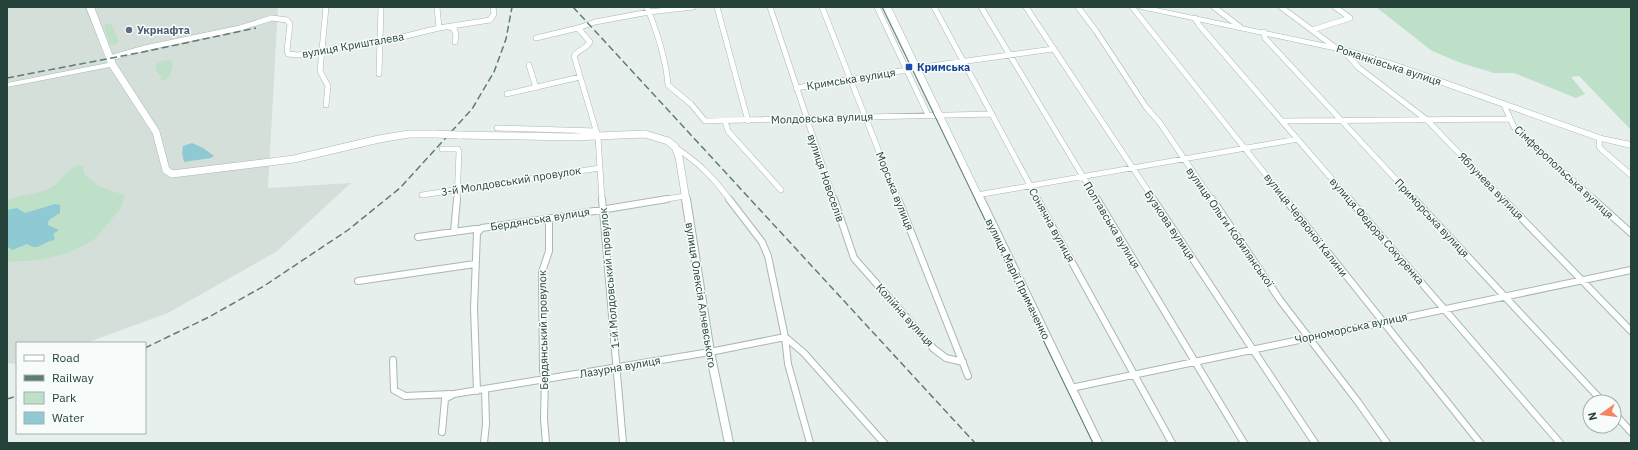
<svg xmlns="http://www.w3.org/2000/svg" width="1638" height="450" font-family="'IBM Plex Sans',sans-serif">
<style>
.built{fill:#d4dfda}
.green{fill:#bfe0c8}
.water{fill:#8ec9d4}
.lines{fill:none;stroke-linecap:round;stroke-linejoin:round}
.minor-far1-casing{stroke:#a8b8b2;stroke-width:6}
.minor-casing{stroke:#a8b8b2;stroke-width:8}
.tertiary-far1-casing{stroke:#a8b8b2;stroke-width:8}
.tertiary-casing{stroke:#a8b8b2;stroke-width:10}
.secondary-casing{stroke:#a4bbb3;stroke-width:1}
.minor-far1{stroke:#fff;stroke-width:5}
.minor{stroke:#fff;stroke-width:6}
.tertiary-far1{stroke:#fff;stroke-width:7}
.tertiary{stroke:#fff;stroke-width:8}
.secondary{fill:#fff;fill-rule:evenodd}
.tram{stroke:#5f7d75;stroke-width:1}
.rail{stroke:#5f7d75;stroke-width:1.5;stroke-dasharray:7 3.5;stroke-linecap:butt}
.tertiary-bridge-casing{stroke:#a8b8b2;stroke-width:8;stroke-linecap:butt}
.tertiary-bridge{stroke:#fff;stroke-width:7}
.service-dot{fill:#5c6f8a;stroke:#f7fbf9;stroke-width:1.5}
.transit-dot{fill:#1a4fb4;stroke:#f7fbf9;stroke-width:1.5}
.labels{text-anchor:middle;stroke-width:3;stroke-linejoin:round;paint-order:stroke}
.service-label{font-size:11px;font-weight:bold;fill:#4e5e75;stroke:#f7fbf9;text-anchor:start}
.street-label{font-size:11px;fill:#24423a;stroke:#f7fbf9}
.transit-label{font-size:11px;font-weight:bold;fill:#164399;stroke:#f7fbf9;text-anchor:start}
</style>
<rect width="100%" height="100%" fill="#e6efeb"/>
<path class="built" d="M7,7H278L268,188L351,183L276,252L168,313L86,343H17V364L7,363Z"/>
<path class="green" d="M1376,7H1631V130L1579,76L1571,77L1585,94L1576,98L1514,73H1494L1461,63L1432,51Z
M111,23L119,41L114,45L110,44L104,27L106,24Z
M169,60L173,62C171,70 172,80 162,80L160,78L162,77L155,70C156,61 161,61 169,60Z
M79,165L83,166L84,174L100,187L125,195L121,208L94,240L68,253L40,260L7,262V200C21,194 37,195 50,188C61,183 67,168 79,165Z"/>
<path class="water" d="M192,143L203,148L214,156L211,158L184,162L182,153L183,146Z
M55,204L60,205V213L50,219L48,222V225L59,230L53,234L55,238L54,240C42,242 38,252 27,244L12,250L10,248L7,247V210L17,208L25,213Z"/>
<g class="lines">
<g class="minor-far1-casing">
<path id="minor-far1" d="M326,7L320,71L328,86L326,105
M437,7L439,28
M647,7C657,32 666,58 668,85L691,104L705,121L992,114
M717,7L748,121
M770,7L834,200
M822,7L898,200
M877,7L928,115
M934,7L1038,200
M981,7L1097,200
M1026,7L1154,200
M1078,7L1096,31L1146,107L1160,123L1212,200
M1132,7L1286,200
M1214,7L1240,27
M1281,7L1336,48
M1195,18L1199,25L1350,200
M449,27L454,29L456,34L455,42
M578,28L590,42C586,49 578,50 574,56L598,137L602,200
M1312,30L1350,18L1335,7
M1264,32L1265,38L1415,200
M536,38L578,28L595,22L649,12L693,7
M1343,50L1359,68L1427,120L1504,200
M110,58L145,48L240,28L272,18L287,20L290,24L287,50L288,54L298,55L406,36L439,28L490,20L494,14L493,7
M529,65L536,88
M916,68L1053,49
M379,74L381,7
M796,88L907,70
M507,94L580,77
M1504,105L1514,127L1595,200
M725,121L728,131L781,190
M1282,121L1510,119
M497,128L596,131
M1600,138L1599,146L1602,150L1631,175
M675,147C700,164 712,176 730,200
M442,149H458L459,152L457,200
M422,195L600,168
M977,195L1298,139
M661,200L685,196"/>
</g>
<g class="minor-casing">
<path id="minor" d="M602,199L623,443
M729,199L762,242L768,256L785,337L788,364L810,443
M834,199L854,258L934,349L946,358L963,362
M898,199L968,376
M1037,199L1172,443
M1097,199L1244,443
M1153,199L1315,443
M1212,199L1280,300L1358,402L1387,443
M1285,199L1480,443
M1349,199L1560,443
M1414,199L1603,402
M1503,199L1631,331
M1593,199L1631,233
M454,232L457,199
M418,237L552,218L667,199
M358,281L475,264
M784,336L804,353L884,443
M393,360L394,390L405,396L451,394
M1071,388L1631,270
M477,391L474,308L477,233L482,228
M1614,413L1631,432
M442,432L445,399L454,394L710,352L785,337
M484,443L486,424L485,389
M546,443L544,419L545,379L543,371L542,272L549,251V218"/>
</g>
<g class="tertiary-far1-casing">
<path id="tertiary-far1" d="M887,7L980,200
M112,64L156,132L166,170L172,174L294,159L379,139L409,134H435
M459,135L572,137L645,134L668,141L675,147L679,157L686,200"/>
</g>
<g class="tertiary-casing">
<path id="tertiary" d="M686,199L710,352L729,443
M980,199L1098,443"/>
</g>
<g class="secondary-casing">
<path id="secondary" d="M86,7H94L116,64L115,66L7,87V83L108,63Z
M1137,7H1151L1346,48L1394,62L1602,136L1631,142V148L1597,140L1388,66L1342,52L1141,9Z"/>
</g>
<use href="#minor-far1" class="minor-far1"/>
<use href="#minor" class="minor"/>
<use href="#tertiary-far1" class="tertiary-far1"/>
<use href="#tertiary" class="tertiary"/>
<use href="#secondary" class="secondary"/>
<path class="tram" d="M882,7L1093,443"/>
<path class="rail" d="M573,7L975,443
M7,78L143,52L256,28
M145,348L209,317L264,286L348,230L400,188L472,109L494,72L506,39L512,7
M7,399L17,396"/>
<g class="tertiary-bridge-casing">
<path id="tertiary-bridge" d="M435,134L459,135"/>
</g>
<use href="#tertiary-bridge" class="tertiary-bridge"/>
</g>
<circle class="service-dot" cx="129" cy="30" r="4"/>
<rect class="transit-dot" x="905" y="63" width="8" height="8" rx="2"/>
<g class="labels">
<g class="service-label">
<text x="137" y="34">Укрнафта</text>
</g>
<g class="street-label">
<text transform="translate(353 45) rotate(-10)" y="4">вулиця Кришталева</text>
<text transform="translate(1389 65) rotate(18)" y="4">Романківська вулиця</text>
<text transform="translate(851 79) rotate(-9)" y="4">Кримська вулиця</text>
<text transform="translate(822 118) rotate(-2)" y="4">Молдовська вулиця</text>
<text transform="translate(1564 172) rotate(43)" y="4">Сімферопольська вулиця</text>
<text transform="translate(826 178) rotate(71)" y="4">вулиця Новоселів</text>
<text transform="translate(511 181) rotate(-9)" y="4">3-й Молдовський провулок</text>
<text transform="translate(1491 186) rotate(46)" y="4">Яблунева вулиця</text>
<text transform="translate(895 191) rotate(68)" y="4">Морська вулиця</text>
<text transform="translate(1432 218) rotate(47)" y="4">Приморська вулиця</text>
<text transform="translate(540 219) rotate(-9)" y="4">Бердянська вулиця</text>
<text transform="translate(1052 225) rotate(61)" y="4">Сонячна вулиця</text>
<text transform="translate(1112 225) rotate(59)" y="4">Полтавська вулиця</text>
<text transform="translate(1170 225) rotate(56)" y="4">Бузкова вулиця</text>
<text transform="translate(1306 225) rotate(52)" y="4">вулиця Червоної Калини</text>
<text transform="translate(1230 227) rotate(55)" y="4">вулиця Ольги Кобилянської</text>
<text transform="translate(1377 231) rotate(49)" y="4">вулиця Федора Сокуренка</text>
<text transform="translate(609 278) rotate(-95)" y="4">1-й Молдовський провулок</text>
<text transform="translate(1018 279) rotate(64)" y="4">вулиця Марії Примаченко</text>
<text transform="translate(701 295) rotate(81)" y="4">вулиця Олексія Алчевського</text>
<text transform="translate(905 315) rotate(48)" y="4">Колійна вулиця</text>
<text transform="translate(1351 328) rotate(-12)" y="4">Чорноморська вулиця</text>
<text transform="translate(543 330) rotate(-91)" y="4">Бердянський провулок</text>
<text transform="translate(620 367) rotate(-10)" y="4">Лазурна вулиця</text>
</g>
<g class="transit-label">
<text x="917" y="71">Кримська</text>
</g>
</g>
<rect width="1638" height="450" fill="none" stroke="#24423a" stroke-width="16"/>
<rect x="16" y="342" width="130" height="92" fill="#f7fbf9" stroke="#a3b1ad"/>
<rect x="24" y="355" width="20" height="6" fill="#ffffff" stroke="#a3b1ad"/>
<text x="52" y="362" font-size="12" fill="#24423a">Road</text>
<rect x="24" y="375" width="20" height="6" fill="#5f7d75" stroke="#a3b1ad"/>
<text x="52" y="382" font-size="12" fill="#24423a">Railway</text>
<rect x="24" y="392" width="20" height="12" fill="#bfe0c8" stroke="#a3b1ad"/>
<text x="52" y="402" font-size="12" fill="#24423a">Park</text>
<rect x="24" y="412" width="20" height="12" fill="#8ec9d4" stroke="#a3b1ad"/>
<text x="52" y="422" font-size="12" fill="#24423a">Water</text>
<g transform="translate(1602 414) rotate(256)"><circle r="19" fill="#f7fbf9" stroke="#a3b1ad"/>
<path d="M0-3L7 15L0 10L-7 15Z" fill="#f4845f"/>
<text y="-6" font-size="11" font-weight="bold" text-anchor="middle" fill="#24423a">N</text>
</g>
</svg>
